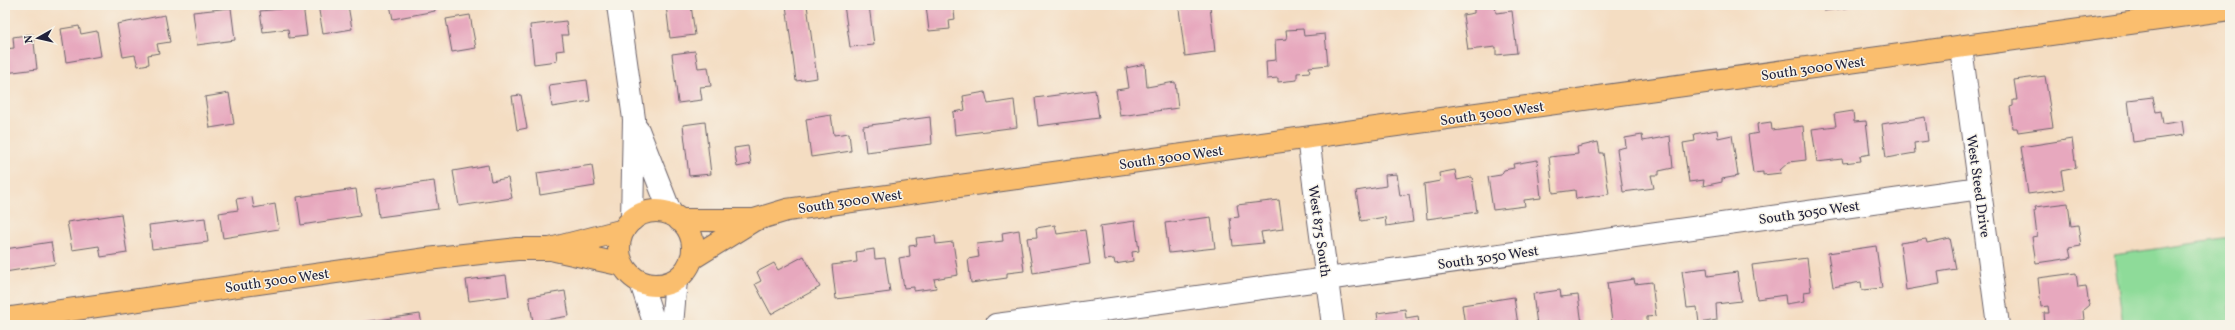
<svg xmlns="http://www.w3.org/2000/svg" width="2235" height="330" font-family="Vollkorn,serif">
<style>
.green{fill:#8edb99;stroke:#587e6a}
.building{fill:#e7a8be}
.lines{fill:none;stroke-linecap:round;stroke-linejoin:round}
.minor-casing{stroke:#6c636a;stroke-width:24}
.major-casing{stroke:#6c636a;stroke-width:24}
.minor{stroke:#fff;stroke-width:22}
.major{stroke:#fabe6e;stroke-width:22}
.labels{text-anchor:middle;stroke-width:3;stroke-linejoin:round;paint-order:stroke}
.street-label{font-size:14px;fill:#22223b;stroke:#f7f3e8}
</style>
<rect width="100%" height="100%" fill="#f7f3e8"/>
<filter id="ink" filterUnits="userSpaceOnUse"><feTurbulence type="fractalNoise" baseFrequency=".025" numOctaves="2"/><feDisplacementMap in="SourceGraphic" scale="8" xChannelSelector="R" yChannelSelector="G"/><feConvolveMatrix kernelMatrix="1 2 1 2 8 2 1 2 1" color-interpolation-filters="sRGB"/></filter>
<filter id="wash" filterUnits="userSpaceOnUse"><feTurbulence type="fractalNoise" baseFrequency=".012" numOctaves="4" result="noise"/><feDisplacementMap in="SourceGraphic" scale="16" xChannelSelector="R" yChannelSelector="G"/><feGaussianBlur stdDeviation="0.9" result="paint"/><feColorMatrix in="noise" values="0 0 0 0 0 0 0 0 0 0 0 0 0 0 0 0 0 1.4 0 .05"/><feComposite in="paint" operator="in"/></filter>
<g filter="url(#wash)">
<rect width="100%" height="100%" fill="#f4ddc2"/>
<path class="green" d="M2230,238V325H2123L2114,255Z"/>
<g id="blocks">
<path class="building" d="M281,5H303L307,36L289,38L288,29L263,32L260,11L281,9Z
M318,5H348L352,29L323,34Z
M390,5H434L435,11L393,19Z
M666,5H691L695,35L670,38Z
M786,5H807L817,78L796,81Z
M844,5H869L874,45L850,47Z
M926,5H953L955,19L949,20L950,29L929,31Z
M1474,5H1495L1496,13L1512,11L1517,53L1496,55V47L1468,50L1463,15L1474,13Z
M1824,5H1851L1852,7L1824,11Z
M1210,6L1215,52L1185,56L1179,9Z
M231,8L235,40L197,45L193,12Z
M165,15L170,42L157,44L159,53L148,55L149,64L138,66L135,55L123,57L117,24Z
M470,15L476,48L452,52L446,19Z
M566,21L568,35H562L564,50L556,51L557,61L534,64L530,25Z
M79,26L81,34L97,31L101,56L66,62L61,29Z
M1303,29L1304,36L1325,34L1328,65L1309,67L1310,72L1297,73V80L1278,82V78L1267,79L1266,61L1276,60L1275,40L1287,39L1286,30Z
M33,34L37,69L5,73V49L14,48L13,37Z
M695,51L698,68L708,67L711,86L700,87L702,100L678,103L672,54Z
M1145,64L1147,87L1175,82L1178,108L1120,116L1116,90L1129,88L1126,68Z
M2045,76L2053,127L2018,132L2017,128H2013L2010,107L2013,106V100H2017L2014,80Z
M587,80L590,101L552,107L549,85Z
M1095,90L1099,118L1038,126L1035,98Z
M985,92L988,104L1014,100L1017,127L955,135L953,112L965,110L963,96Z
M229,93L234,124L210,128L205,97Z
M521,95L527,128L517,130L512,96Z
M2153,97L2156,112L2161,111L2163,124L2182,121L2184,135L2133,142L2128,100Z
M1853,111L1854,122L1866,121L1870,154L1860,156L1861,161L1843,163L1842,159L1817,162L1812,129L1836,126L1834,114Z
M831,115L834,135L849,133L851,151L811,157L806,119Z
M930,117L932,144L866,152L863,126Z
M1925,117L1928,141L1914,143L1915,153L1886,158L1882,124Z
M705,122L711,174L689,176L683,125Z
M1771,122L1772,130L1803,126L1806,160L1789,162L1780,170L1781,173L1763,175V172L1753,173L1748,135L1758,133L1757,124Z
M1717,130L1718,138L1732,135L1738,176L1722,179V182L1703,186L1704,180L1689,182L1683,143L1695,141L1694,134Z
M1642,135L1643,141L1670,136L1673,168L1659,171V175H1651L1654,188L1623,192L1617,149L1626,147L1625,138Z
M2072,139L2076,168L2061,171L2064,189L2028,194L2021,147Z
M1598,142L1600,153H1603L1609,194L1576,199L1575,190L1553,193L1549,157L1578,154L1577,147Z
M748,146L751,164L737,167L734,148Z
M1537,160L1541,198L1524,200L1525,206L1493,210L1488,177L1501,175L1504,170L1514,168L1513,164Z
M488,165L491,181L508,178L512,198L459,206L453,171Z
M592,165L595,186L540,195L537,173Z
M1455,170L1457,180L1472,177L1477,212L1427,219L1424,184L1440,181L1439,173Z
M1397,174L1400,196L1409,194L1413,222L1386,226L1385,217L1361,221L1356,191L1386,186L1385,175Z
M434,181L438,209L379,217L376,189Z
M356,189L360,216L301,225L297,197Z
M252,197L254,208L275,204L279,229L223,238L219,213L238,210L236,199Z
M1279,200L1283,229L1261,232L1263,243L1233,246L1230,218L1239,217L1237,205Z
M2068,203L2071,226L2078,225L2081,246L2069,248L2071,258L2036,263L2032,237L2037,236L2034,211L2036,210L2035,207Z
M121,214L127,253L101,257L99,246L72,250L67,222Z
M1211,217L1215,248L1169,253L1165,223Z
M205,218L208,242L152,249L149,225Z
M1135,221L1139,251L1132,252L1133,261L1115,264L1114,259L1104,260L1100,226Z
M1055,225L1057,234L1085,230L1090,264L1033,273L1027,238L1037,237L1036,228Z
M1019,230L1024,271L1007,273V278L971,283L968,259L979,257L977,244L1003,241L1002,233Z
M935,236L936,244L953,242L958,275L934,279L936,288L914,291V287L904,288L899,258L910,256L909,246L917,245L916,238Z
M1950,238L1956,269L1938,272L1940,284L1906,290L1900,243L1926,239L1927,243Z
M51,242L55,264L5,272V249Z
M1876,246L1882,288L1862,290L1861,282L1833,287L1828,253Z
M874,249L875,259L885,258L890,292L836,299L832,265L857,262L856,252Z
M804,256L820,287L771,314L755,284L761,281L757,272L774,263L778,270Z
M1807,258L1811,291L1804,292L1805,301L1786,304L1785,295L1757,299L1752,265Z
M1707,268L1708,276L1737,272L1741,301L1716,304L1717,320L1699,323L1697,307L1687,308L1682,271Z
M2076,273L2078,287L2086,286L2089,305L2083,310L2084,320L2045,325L2044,313H2049L2048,306L2041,307L2038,278Z
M506,275L509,296L469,301L466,280Z
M1634,279L1635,284L1652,282L1656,316L1647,317V325H1627V320L1612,322L1607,283Z
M1560,290L1561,297L1578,295L1582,324L1537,325L1533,294Z
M565,291L569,316L533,322L529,297Z
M1514,297L1518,325H1465L1462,305Z
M1405,309L1406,318L1418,316L1419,325H1379L1377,313Z
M420,314L422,325H364V322Z"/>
</g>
</g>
<g filter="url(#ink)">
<use href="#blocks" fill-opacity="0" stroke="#6c636a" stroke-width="1"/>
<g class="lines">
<g class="minor-casing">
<path id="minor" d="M618,5L634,119L632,220
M1961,48L1998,325
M638,130L671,214
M1308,138L1333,325
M641,283L655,325
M672,325L676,280
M996,325L1980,188"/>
</g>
<g class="major-casing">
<path id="major" d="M619 248a37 37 0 1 1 74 0a37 37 0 1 1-74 0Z
M679,220H754
M555,250L623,265
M691,259L754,220L787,210L2230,9
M5,319L427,259L517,249H550L624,230"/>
</g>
<use href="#minor" class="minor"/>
<use href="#major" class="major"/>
</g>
</g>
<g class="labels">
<g class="street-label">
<text transform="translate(1813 68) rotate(-8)" y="5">South 3000 West</text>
<text transform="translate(1492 113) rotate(-8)" y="5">South 3000 West</text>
<text transform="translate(1171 157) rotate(-8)" y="5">South 3000 West</text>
<text transform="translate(1979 186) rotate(82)" y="5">West Steed Drive</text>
<text transform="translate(850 201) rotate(-8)" y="5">South 3000 West</text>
<text transform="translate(1809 212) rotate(-8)" y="5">South 3050 West</text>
<text transform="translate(1320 231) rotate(82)" y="5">West 875 South</text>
<text transform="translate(1488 257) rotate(-8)" y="5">South 3050 West</text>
<text transform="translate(277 280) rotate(-8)" y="5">South 3000 West</text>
</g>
</g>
<rect width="2235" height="330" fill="none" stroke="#f7f3e8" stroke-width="20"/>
<g transform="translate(38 38) rotate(262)" stroke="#f7f3e8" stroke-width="3" paint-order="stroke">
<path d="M0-3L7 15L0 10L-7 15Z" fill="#22223b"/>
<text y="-6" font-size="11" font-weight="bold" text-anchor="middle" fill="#22223b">N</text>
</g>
</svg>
